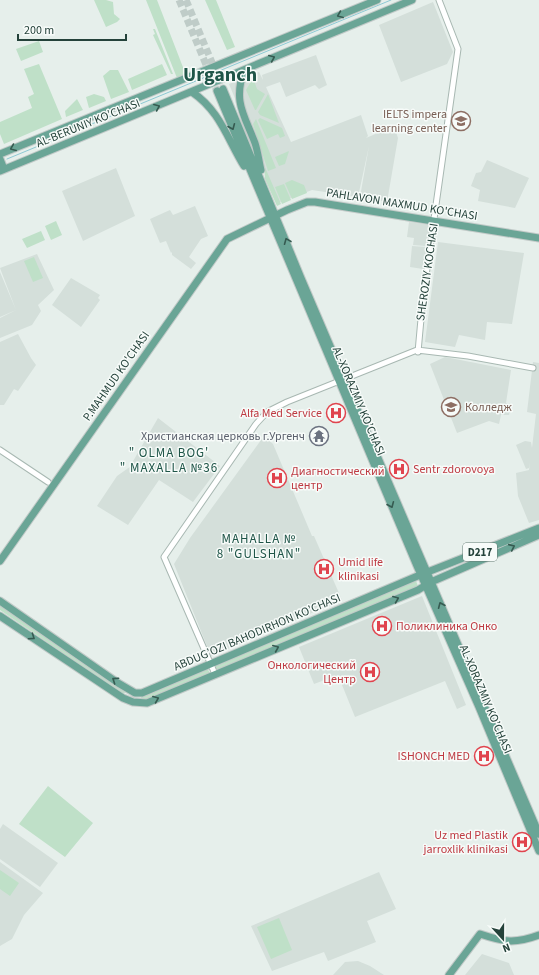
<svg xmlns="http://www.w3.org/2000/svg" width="539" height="975" font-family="'Source Sans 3',sans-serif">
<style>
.built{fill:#d4dfda}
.green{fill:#bfe0c8}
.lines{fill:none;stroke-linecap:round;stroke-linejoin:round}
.stream{stroke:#8ec9d4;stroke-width:1}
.major-tunnel{stroke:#bfccc8;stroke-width:7;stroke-dasharray:7 3.5;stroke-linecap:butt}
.minor-casing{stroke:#a8b8b2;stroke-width:7}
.major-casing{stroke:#c2cac8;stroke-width:9}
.minor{stroke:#fff;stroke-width:5}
.major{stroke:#6aa596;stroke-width:7}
.oneway{stroke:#365b51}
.labels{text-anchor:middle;stroke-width:3;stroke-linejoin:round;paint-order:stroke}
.shield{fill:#f7fbf9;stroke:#637a73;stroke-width:1}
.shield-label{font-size:11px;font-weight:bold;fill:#24423a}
.education-label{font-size:12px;fill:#785e54;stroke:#f7fbf9;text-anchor:end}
.street-label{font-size:12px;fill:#24423a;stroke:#f7fbf9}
.health-label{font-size:12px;fill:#be3a42;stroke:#f7fbf9;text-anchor:end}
.worship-label{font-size:12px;fill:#5b616d;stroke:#f7fbf9;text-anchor:end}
.neighbourhood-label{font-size:13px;letter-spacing:1px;fill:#1f5548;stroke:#f7fbf9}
.town-label{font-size:20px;font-weight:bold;fill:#1f5548;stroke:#f7fbf9}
</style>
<rect width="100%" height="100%" fill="#e6efeb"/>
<path class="built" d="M433,2L453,52L447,64L401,82L379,25Z
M316,55L327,85L319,89L315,85L286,97L280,82L266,87L291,142L361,115L368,136L366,138L394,126L398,138L387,202L360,197L369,146L368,142L369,146L358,197L312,190L278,203L229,84L259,72L263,80L262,75Z
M487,160L529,178L515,208L478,201L480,190L471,186L476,173L481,172Z
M116,168L135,216L83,241L62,191Z
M195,206L208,236L201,239L189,257L196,263L191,269L172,255V252L171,253L166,241L160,243L150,219L170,210L173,215Z
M409,222L430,225L426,246L413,245L414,238L407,237Z
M438,242L524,253L512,324L487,322L485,340L459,335L455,347L425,342Z
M412,246L426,247L423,269L410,267Z
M37,254L54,290L38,305L41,311L32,325L0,338V318L16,310L0,268Z
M0,272L16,310L0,317Z
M71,278L100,295L98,298L100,300L81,327L52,305Z
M18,334L31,358L36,365L18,391L14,389L4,405H0V342Z
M445,357L511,370L506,403L511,404L509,415H501L499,424L489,421L457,433L430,364Z
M533,362L539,363V520L529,523L518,496L516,473L529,470L530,462L529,468L526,469L516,445L525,441L531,442L532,448L536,414L527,412Z
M158,418L220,466L193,502L159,480L128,525L97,506L117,476L134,464L132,463Z
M264,436L273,444L312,536H314L342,600L211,656L174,564L190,538Z
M422,596L466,705L457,709L445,681L355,717L338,675L314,684L299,647Z
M3,824L58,863L40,887L0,859V829Z
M0,862L43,893L24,915L12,939L0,946Z
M379,872L396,909L367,921L376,942L328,961L324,952L272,971L251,926Z
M482,954L509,963L514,975H465Z
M358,961L370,966L384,975H333L345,962Z"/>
<path class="green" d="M94,0H106L113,2L114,14L120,19L117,22L106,27Z
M146,0H157L186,75L177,78Z
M205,0H216L235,47L227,50Z
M153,29H155L173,74H171L153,35L155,34Z
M39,41L43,52L21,61L16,49Z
M39,64L62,119L4,144L0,134V122L32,108L28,97L34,94L24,69Z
M162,64L167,75L132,90L128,79Z
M110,70H118L129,92L111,99L103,76Z
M253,78L257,89L265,94L256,110H255L246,90Z
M94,94L104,97L106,101L89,108L86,97Z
M268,94L279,123L260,115L258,112Z
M77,99L83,110L66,117L65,111Z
M260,118L282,128L285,136L280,138L278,134L267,139L258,120Z
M256,119L276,168L268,171L253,124Z
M289,151L285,164L279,166L275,157Z
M264,165L281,204L277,206L265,179Z
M292,180L304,185L307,193L292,199L285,183Z
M284,184L291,200L282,204L275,187Z
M56,221L62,235L51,240L45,226Z
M41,231L45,240L27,248L22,239Z
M34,257L43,278L33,282L24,261Z
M416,581L418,586L217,670L215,669V664Z
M0,604L127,691L123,694L0,610Z
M207,668L210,673L145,700L141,699V695Z
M48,786L93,823L65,857L19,824Z
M0,870L19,883L10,896L0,889Z
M279,918L292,950L271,959L257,927Z"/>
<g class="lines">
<path class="stream" d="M219,71L391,0
M7,159L208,76"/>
<path class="major-tunnel" d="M179,0L217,91
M186,0L223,89"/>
<g class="minor-casing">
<path id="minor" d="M418,352L423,297L458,49L439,0
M0,450L48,482
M215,674L164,557L256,424L267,412L287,402L417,350L468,356L533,368"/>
</g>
<g class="major-casing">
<path id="major" d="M244,70C233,102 244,114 255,143C258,152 259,162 261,170
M223,89L301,278L539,834
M217,91L417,566L479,707L539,851
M192,92C220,111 227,138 244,166
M0,154L377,0
M0,159L4,169
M0,171L412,0
M0,561L227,239L287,210L307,202H315L539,238
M0,601L118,683L135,693H142L420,575L539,528
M0,616L123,698L133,702L147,703L418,590L431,582L539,535
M449,975L480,934C504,942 515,944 539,935"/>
</g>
<use href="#minor" class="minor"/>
<use href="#major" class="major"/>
</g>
<defs><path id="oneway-chevron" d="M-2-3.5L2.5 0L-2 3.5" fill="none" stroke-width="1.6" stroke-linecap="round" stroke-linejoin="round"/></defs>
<g class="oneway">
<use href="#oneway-chevron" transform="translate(340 15) rotate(158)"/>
<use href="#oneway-chevron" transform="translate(272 58) rotate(-23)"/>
<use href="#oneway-chevron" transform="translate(157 107) rotate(-23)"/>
<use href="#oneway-chevron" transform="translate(232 127) rotate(67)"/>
<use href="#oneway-chevron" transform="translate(13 148) rotate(158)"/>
<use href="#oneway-chevron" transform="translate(287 241) rotate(-112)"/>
<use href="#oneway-chevron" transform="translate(391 505) rotate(67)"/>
<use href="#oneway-chevron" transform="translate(512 547) rotate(-24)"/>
<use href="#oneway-chevron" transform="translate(396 599) rotate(-22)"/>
<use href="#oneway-chevron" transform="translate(441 605) rotate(-113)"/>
<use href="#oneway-chevron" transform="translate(32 637) rotate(34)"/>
<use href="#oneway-chevron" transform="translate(276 648) rotate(-23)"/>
<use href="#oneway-chevron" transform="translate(115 680) rotate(-146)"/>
<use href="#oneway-chevron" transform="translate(156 699) rotate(-22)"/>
</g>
<defs>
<g id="university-ring" transform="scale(1)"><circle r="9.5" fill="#f7fbf9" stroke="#8d6e63" stroke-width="1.5"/><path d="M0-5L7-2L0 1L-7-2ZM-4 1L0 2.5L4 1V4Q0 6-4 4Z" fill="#8d6e63"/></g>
<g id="hospital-ring" transform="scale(1)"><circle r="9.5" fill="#f7fbf9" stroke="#e0444e" stroke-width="1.5"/><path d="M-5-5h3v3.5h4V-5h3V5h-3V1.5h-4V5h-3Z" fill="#e0444e"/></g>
<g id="temple-ring" transform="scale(1)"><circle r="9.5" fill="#f7fbf9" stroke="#6b7280" stroke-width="1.5"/><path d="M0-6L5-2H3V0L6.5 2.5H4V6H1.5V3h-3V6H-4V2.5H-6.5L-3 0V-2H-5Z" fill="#6b7280"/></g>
</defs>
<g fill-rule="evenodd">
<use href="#university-ring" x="461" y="121"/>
<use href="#university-ring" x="451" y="407"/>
<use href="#hospital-ring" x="336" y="413"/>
<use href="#temple-ring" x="319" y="436"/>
<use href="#hospital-ring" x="399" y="469"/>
<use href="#hospital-ring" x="277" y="478"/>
<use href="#hospital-ring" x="324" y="569"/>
<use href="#hospital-ring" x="382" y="626"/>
<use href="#hospital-ring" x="370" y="672"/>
<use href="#hospital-ring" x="484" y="756"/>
<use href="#hospital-ring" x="522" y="842"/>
</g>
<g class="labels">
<rect class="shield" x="463" y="543" width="34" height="18" rx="3"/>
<g class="shield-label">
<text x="480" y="556">D217</text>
</g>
<g class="education-label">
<text x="447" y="118">IELTS impera<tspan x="447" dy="14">learning center</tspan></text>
<text x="465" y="411" text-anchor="start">Колледж</text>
</g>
<g class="street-label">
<text transform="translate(88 123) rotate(-22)" y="4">AL-BERUNIY KO’CHASI</text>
<text transform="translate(402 204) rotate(9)" y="4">PAHLAVON MAXMUD KO'CHASI</text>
<text transform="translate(427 272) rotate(-82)" y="4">SHEROZIY KOCHASI</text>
<text transform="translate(116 376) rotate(-55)" y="4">P.MAHMUD KO'CHASI</text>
<text transform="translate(359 401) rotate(67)" y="4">AL-XORAZMIY KO’CHASI</text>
<text transform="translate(257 632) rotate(-23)" y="4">ABDUG’OZI BAHODIRHON KO’CHASI</text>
<text transform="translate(486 699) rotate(67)" y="4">AL-XORAZMIY KO’CHASI</text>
</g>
<g class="health-label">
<text x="322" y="417">Alfa Med Service</text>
<text x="413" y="473" text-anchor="start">Sentr zdorovoya</text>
<text x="291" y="475" text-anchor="start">Диагностический<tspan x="291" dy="14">центр</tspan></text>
<text x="338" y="566" text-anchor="start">Umid life<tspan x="338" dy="14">klinikasi</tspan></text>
<text x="396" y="630" text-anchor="start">Поликлиника Онко</text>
<text x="356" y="669">Онкологический<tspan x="356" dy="14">Центр</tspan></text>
<text x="470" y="760">ISHONCH MED</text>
<text x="508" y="839">Uz med Plastik<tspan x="508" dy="14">jarroxlik klinikasi</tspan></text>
</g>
<g class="worship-label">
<text x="305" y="440">Христианская церковь г.Ургенч</text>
</g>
<g class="neighbourhood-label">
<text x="169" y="457">" OLMA BOG'<tspan x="169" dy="15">" MAXALLA №36</tspan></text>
<text x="259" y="543">MAHALLA №<tspan x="259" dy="15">8 "GULSHAN"</tspan></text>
</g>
<g class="town-label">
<text x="220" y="81">Urganch</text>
</g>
</g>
<g transform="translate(503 939) rotate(159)" stroke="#f7fbf9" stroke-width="3" paint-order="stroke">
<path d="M0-3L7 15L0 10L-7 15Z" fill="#24423a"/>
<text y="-6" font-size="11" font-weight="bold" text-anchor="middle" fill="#24423a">N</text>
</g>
<path d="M18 34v6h108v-6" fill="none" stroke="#24423a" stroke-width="2"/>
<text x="24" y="34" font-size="12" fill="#24423a" stroke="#f7fbf9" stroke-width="3" paint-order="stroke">200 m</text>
</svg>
